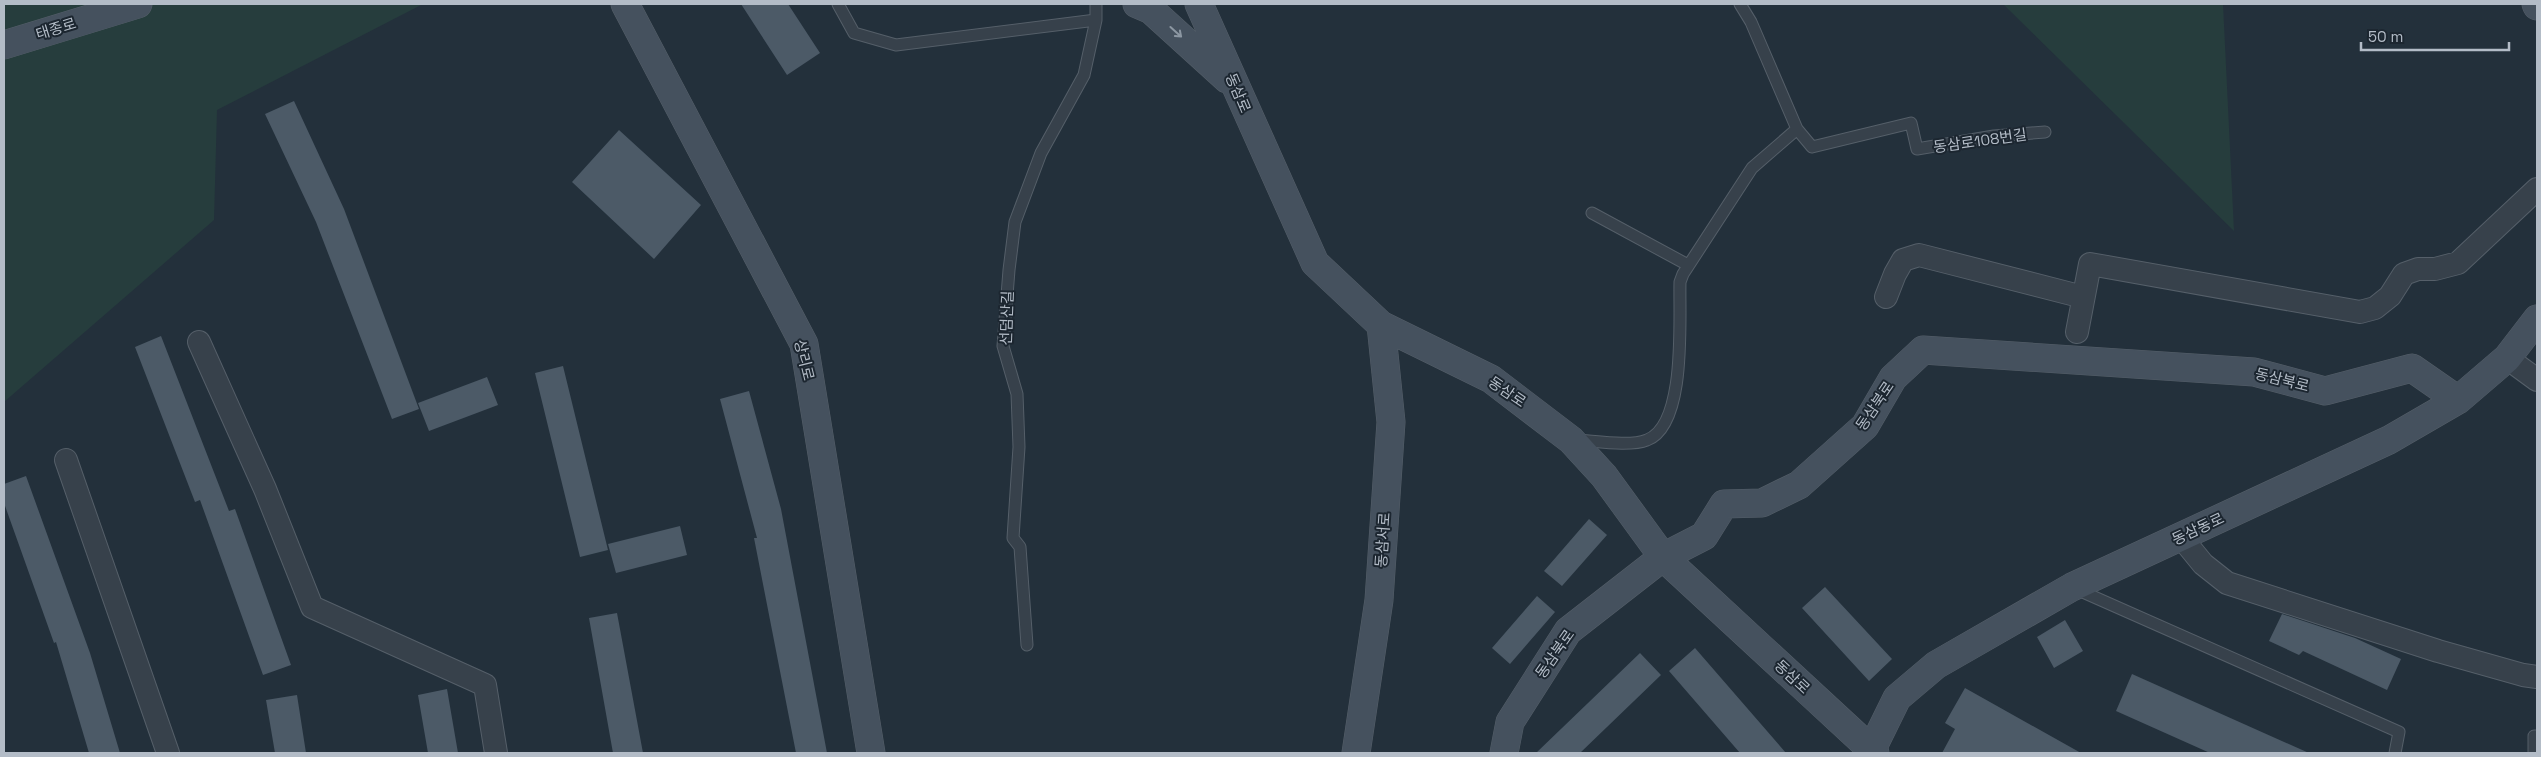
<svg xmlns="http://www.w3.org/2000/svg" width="2541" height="757" font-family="'Space Grotesk','Noto Sans KR',sans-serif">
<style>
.green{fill:#263d3d}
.building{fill:#4c5a67}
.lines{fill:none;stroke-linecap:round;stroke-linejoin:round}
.lane-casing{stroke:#555f69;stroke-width:13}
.street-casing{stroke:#555f69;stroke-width:24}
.secondary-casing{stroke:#555f69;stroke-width:29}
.lane{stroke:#37414b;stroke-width:11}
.street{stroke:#37414b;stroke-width:22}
.secondary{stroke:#45515e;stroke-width:28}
.oneway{stroke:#8c97a2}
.labels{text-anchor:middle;stroke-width:4;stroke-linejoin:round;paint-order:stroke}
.street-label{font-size:15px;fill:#b3bcc7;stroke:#1c2630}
</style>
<rect width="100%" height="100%" fill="#23303b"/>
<path class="green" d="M4,4H423L217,110L214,220L4,402Z
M2003,4H2223L2234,231Z"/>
<path class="building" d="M741,4H788L820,53L787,75Z
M294,101L344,209L419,409L392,419L316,222L265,114Z
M619,130L701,205L654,259L572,182Z
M161,336L229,511L235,509L291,665L263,675L200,500L195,502L135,347Z
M563,366L608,550L580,557L535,373Z
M487,377L498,405L429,431L418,403Z
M749,391L781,509L827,753H796L754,538H757L720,399Z
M26,476L90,653L120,753H89L56,642L54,643L4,503V484Z
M1589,519L1607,535L1562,586L1544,571Z
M680,526L687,555L616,573L608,544Z
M1825,587L1892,659L1869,681L1802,608Z
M1537,596L1555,612L1510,664L1492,648Z
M617,613L643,753H613L589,618Z
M2282,614L2355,638L2401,659L2387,690L2303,651L2299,655L2269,641Z
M2065,620L2083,651L2054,668L2037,637Z
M1695,648L1786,753H1740L1669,671Z
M1640,653L1661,675L1580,753H1536Z
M2132,674L2309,753H2210L2116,711Z
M1965,688L2081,753H1942L1955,729L1945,723Z
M447,689L458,753H428L418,695Z
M297,695L306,753H275L266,700Z"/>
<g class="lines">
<g class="lane-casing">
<path id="lane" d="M838,4L854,33L896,45L1096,20
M1740,4L1751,22L1797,129
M1592,213L1688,265
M1575,440C1595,441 1630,447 1647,440C1687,425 1679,318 1680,282L1683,274L1752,168L1797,129L1812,147L1911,123L1917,149L1994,136L2045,132
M2076,589L2399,732L2395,753
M1027,645L1020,547L1013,538L1019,447L1017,394L1003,346L1009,270L1015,222L1041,153L1084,75L1096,20V4
M2534,753V736H2537"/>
</g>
<g class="street-casing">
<path id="street" d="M1886,297L1895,274L1903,260L1919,255L2083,297
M2077,332L2090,264L2360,312L2375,308L2390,296L2404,274L2418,269H2435L2458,263L2537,189
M199,342L265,489L312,607L485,685L496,753
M2507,358L2537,380
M66,460L168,753
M2181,537L2203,564L2227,583L2438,651L2523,675L2537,677"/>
</g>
<g class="secondary-casing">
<path id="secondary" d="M625,4L804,344L871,753
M1137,4L1151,10L1227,79
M1199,4L1315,263L1381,325L1491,379L1571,440L1604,476L1663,557L1875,753
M2536,4L2537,6
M4,45L138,4
M1871,751L1897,698L1936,665L2072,587L2389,440L2458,400L2507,358L2537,319
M1356,753L1379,600L1391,422L1381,325
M1504,753L1510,722L1568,631L1663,557L1704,536L1724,504L1762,503L1799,485L1865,426L1893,378L1923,350L2254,372L2325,391L2412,368L2458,400"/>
</g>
<use href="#lane" class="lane"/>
<use href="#street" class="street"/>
<use href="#secondary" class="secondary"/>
</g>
<defs><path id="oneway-shaft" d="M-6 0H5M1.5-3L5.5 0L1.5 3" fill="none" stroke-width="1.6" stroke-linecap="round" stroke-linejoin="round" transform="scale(1.25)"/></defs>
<use class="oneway" href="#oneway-shaft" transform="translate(1176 32) rotate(42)"/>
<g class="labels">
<g class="street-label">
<text transform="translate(56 29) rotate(-17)" y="5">태종로</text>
<text transform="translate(1238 93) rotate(67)" y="5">동삼로</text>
<text transform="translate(1980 141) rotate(-8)" y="5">동삼로108번길</text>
<text transform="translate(1007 318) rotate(-88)" y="5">선덤산길</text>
<text transform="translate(804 360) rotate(76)" y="5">상리로</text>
<text transform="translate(2282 380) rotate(14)" y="5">동삼북로</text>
<text transform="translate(1507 392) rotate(34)" y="5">동삼로</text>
<text transform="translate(1875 406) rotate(-56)" y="5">동삼북로</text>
<text transform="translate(2198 529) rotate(-25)" y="5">동삼동로</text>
<text transform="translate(1383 540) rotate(-86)" y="5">동삼서로</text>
<text transform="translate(1555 654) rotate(-55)" y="5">동삼북로</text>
<text transform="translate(1792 677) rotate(43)" y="5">동삼로</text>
</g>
</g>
<rect width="2541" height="757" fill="none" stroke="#b3bcc7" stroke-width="10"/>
<path d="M2361 42v8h148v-8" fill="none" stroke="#b3bcc7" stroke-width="2.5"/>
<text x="2368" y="42" font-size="15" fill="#b3bcc7" stroke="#1c2630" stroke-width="4" paint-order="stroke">50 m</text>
</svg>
